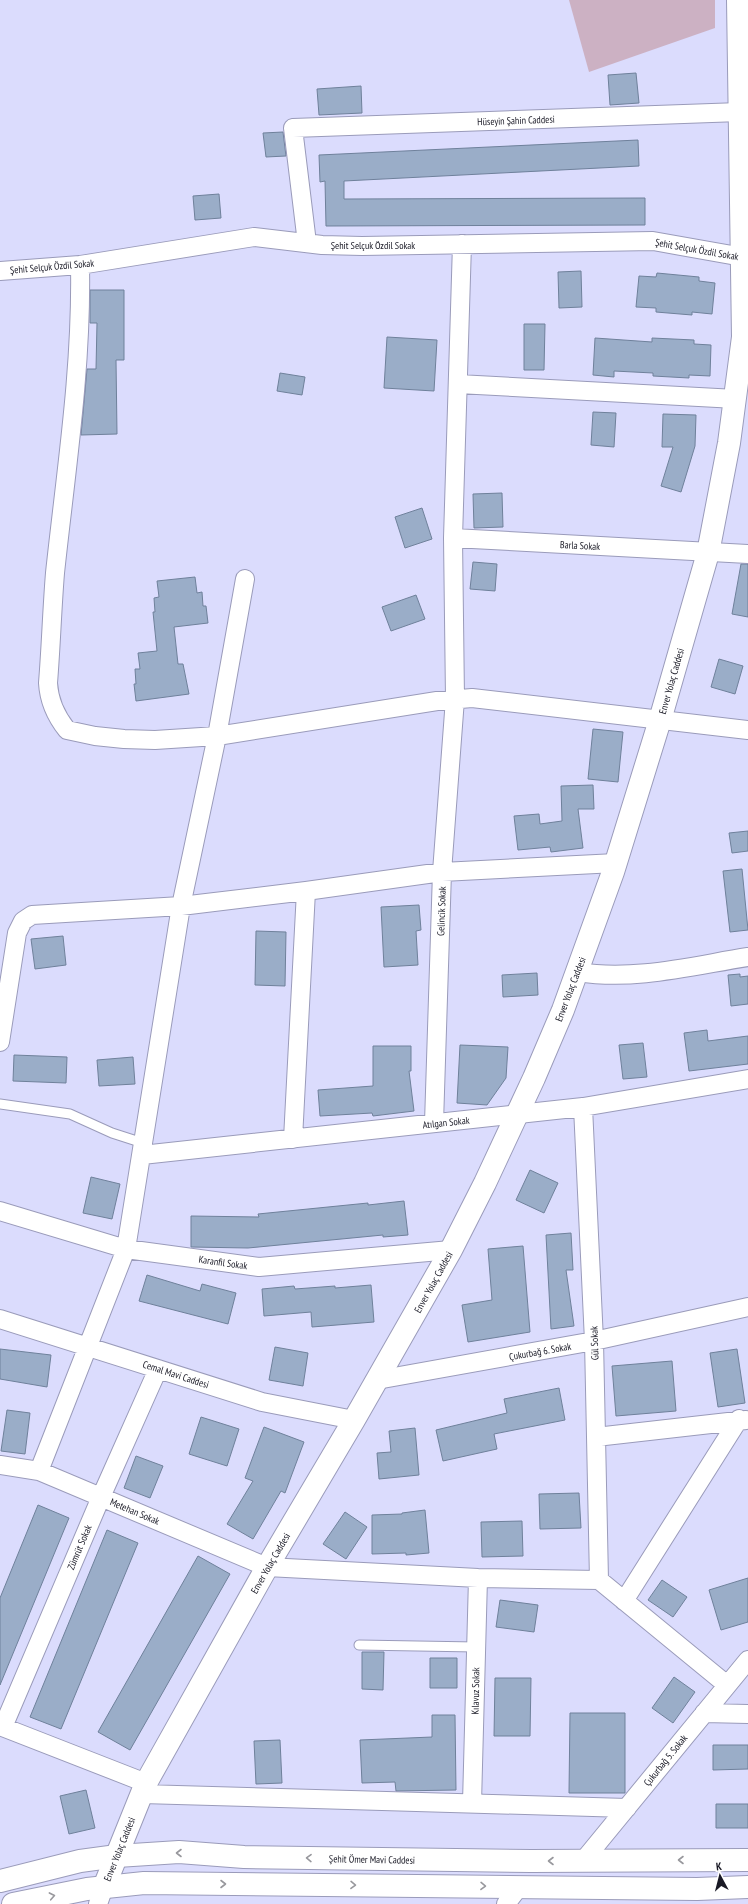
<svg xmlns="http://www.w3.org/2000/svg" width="748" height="1904" font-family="'PT Sans Narrow',sans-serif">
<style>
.green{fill:#ccb1c3}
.building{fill:#9aadc8;stroke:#6f819b}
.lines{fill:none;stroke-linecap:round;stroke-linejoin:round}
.service-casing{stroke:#9a9bba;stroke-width:11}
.minor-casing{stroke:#9a9bba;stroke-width:20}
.tertiary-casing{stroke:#9a9bba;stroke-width:24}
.secondary-casing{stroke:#9a9bba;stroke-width:24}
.service{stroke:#fff;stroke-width:9}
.minor{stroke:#fff;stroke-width:18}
.tertiary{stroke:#fff;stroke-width:22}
.secondary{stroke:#fff;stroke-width:22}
.oneway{stroke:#98989d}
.labels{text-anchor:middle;stroke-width:3.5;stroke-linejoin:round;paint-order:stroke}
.street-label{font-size:10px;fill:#191925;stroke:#fff}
</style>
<rect width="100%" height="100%" fill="#dbdcfd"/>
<path class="green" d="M569,0H715V28L589,72Z"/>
<path class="building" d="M636,73L639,103L610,105L608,75Z
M361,86L362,113L319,115L317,89Z
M283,132L286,156L266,157L263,133Z
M638,140L639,166L344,181V199L645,198V225L326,226L325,181L320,182L319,155Z
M219,194L221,218L195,220L193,196Z
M581,271L582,307L559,308L558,272Z
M657,273L699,277V281L715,283L712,314L692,312V315L656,312V308L636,307L639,276L656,277Z
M90,290H124V360H116L117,434L81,435L87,369H96L97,323H90Z
M524,324H545L544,370H524Z
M387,337L437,340L434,391L384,388Z
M595,338L652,342V338L694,340V344L711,345L710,376L689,375V378L653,376V373L614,371V377L593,375Z
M280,373L305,377L302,395L277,391Z
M593,412L616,413L614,447L591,445Z
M663,414L696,415L695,446L681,492L661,486L673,447H662Z
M502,493L503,527L474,528L473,494Z
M422,508L432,539L405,548L395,517Z
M473,562L497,564L495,591L470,589Z
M741,564H748V617L732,614Z
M195,577L197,593L202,592L203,606H206L208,623L174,627L178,664H183L189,694L136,701L134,684H136L135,669H140L138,653L157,651L153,612H155L154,598L159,597L157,581Z
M416,595L425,619L391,631L382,607Z
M719,659L743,666L735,694L711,687Z
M593,729L623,732L618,782L588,779Z
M593,785L594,809H578L583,848L551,852L550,847L518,850L514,816L539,814L540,824L562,821L561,786Z
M748,831V851L732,853L729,833Z
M742,869L748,930L730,932L723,871Z
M419,905L421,930L416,931L418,965L384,967L381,907Z
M256,931L286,932L285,986L255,985Z
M63,936L66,965L35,969L31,939Z
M537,973L538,995L503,997L502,975Z
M740,974V977L748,976V1004L731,1006L728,975Z
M707,1030L708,1041L748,1036V1064L689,1071L684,1033Z
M643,1043L647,1077L623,1079L619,1045Z
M460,1045L508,1047L506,1078L487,1105L457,1103Z
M373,1046H411V1071H409L414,1111L373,1116L372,1113L320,1116L318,1090L373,1086Z
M14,1055L67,1057L66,1083L13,1081Z
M133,1057L135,1084L99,1086L97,1060Z
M530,1170L558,1183L544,1213L516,1200Z
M91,1177L120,1184L112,1219L83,1213Z
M404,1201L408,1235L383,1237V1235L248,1248L191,1247V1216L259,1217L258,1214L368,1203V1205Z
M571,1233L573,1270H566L574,1326L551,1329L546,1235Z
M523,1246L530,1332L468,1342L462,1305L492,1300L488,1249Z
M147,1275L200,1291L202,1284L236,1293L228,1324L139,1301Z
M371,1285L374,1322L312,1327L311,1312L264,1316L262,1289L294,1286L295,1289L335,1286V1288Z
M275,1347L308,1353L303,1386L269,1380Z
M0,1349L51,1355L47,1387L0,1379Z
M737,1349L745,1403L718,1407L710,1353Z
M672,1361L676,1411L616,1416L612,1366Z
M559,1388L565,1420L494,1434L497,1449L443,1461L436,1430L507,1413L504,1399Z
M7,1410L30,1413L25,1454L1,1451Z
M201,1417L239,1429L227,1466L189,1454Z
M264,1427L304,1442L285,1493L281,1491L253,1539L227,1524L253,1481L245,1478Z
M415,1428L419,1475L379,1479L377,1453L391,1452L389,1431Z
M136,1456L163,1466L150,1498L124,1488Z
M579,1493L581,1528L540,1529L539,1494Z
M38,1505L69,1518L0,1685V1598Z
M425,1510L429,1553L406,1555V1553L372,1554V1515L402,1514V1513Z
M345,1512L367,1527L346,1559L323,1544Z
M522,1521L523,1556L482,1557L481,1522Z
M107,1530L138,1543L61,1729L30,1717Z
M198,1556L230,1574L130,1750L98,1732Z
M748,1578V1622L721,1630L709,1590Z
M662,1580L687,1597L673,1617L648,1600Z
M500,1600L538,1605L534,1632L496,1627Z
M362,1652H384L383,1690L362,1689Z
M430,1658H457V1688H430Z
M674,1677L695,1692L673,1723L652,1708Z
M495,1678H531L530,1736H494Z
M570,1713H625V1793H569Z
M432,1715H455L456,1790L396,1791L395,1782L362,1783L360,1740L432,1737Z
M280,1740L282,1783L256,1784L254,1741Z
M713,1745H748V1769L713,1770Z
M86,1790L95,1828L69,1834L60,1796Z
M716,1804H748V1828H716Z"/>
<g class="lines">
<g class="service-casing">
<path id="service" d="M0,1104L70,1114L112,1133L143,1143
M359,1645L476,1647"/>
</g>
<g class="minor-casing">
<path id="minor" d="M307,243L293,128L740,112
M80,265C82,369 66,470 55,573C52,610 51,646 48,683C49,701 55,715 67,730L95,736L124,739L155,740L217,736L437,701L472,698L748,730
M0,271L80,265L254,237L322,245L362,246L653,241L748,258
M458,384L736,399
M453,538L748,554
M578,972C635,981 691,966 748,957
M0,1042L17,933L23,921L32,915L181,906L306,891L442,872L616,863
M583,1107L594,1341L599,1580
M434,1123L442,872L455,699L453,538L462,244
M293,1139L306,891
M142,1155L583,1107L748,1079
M0,1211L126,1249L259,1267L451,1250
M0,1319L262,1402L354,1420
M377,1380L594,1341L748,1307
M596,1437L746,1420
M0,1465L39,1471L267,1567L478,1578L599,1580L727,1685
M39,1471L126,1249L181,906L217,736L245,579
M624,1601L739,1419
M704,1713L748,1714
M0,1726L146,1783
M3,1727L101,1497L158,1369
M142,1794L627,1808
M472,1803L478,1578
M583,1861L748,1660
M98,1904L104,1887
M506,1904L519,1887"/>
</g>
<g class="tertiary-casing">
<path id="tertiary" d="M104,1887L146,1783L267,1567L354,1420L451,1250L485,1183L534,1078L563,1010L613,872L660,720L708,553L729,443L743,337L738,0"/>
</g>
<g class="secondary-casing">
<path id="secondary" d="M0,1881L80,1861L117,1856L179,1852L244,1857L531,1861L748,1860
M13,1904L87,1889L144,1883L697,1889L748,1887"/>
</g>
<use href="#service" class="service"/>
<use href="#minor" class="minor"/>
<use href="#tertiary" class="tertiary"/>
<use href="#secondary" class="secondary"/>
</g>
<defs><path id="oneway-chevron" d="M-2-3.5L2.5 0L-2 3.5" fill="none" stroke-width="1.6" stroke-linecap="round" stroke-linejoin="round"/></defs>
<g class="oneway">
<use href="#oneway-chevron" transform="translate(179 1853) rotate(-180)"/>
<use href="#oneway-chevron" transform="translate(309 1858) rotate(-179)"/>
<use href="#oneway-chevron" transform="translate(681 1860) rotate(180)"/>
<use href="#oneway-chevron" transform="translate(551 1861) rotate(180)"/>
<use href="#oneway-chevron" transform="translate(223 1884)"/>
<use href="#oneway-chevron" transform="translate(353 1885) rotate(1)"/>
<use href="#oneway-chevron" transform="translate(483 1886) rotate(1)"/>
<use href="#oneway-chevron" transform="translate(52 1896) rotate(-11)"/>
</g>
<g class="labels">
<g class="street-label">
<text transform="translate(516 120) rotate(-2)" y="4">Hüseyin Şahin Caddesi</text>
<text x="373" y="249">Şehit Selçuk Özdil Sokak</text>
<text transform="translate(697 249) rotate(10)" y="4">Şehit Selçuk Özdil Sokak</text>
<text transform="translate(52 266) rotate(-5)" y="4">Şehit Selçuk Özdil Sokak</text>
<text transform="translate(580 545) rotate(3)" y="4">Barla Sokak</text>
<text transform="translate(671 681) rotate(-74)" y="4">Enver Yolaç Caddesi</text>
<text transform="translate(441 911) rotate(-88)" y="4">Gelincik Sokak</text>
<text transform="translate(570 989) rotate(-69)" y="4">Enver Yolaç Caddesi</text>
<text transform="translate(446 1122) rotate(-6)" y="4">Atılgan Sokak</text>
<text transform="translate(223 1262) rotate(8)" y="4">Karanfil Sokak</text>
<text transform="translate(433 1282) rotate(-61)" y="4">Enver Yolaç Caddesi</text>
<text transform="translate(594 1343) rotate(-92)" y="4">Gül Sokak</text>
<text transform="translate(540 1351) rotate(-10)" y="4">Çukurbağ 6. Sokak</text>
<text transform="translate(176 1374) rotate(18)" y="4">Cemal Mavi Caddesi</text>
<text transform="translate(135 1511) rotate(23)" y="4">Metehan Sokak</text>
<text transform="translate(79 1547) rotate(-67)" y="4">Zümrüt Sokak</text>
<text transform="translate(270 1563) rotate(-60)" y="4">Enver Yolaç Caddesi</text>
<text transform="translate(475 1691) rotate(-89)" y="4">Kılavuz Sokak</text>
<text transform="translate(665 1760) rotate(-51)" y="4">Çukurbağ 5. Sokak</text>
<text transform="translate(119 1849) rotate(-68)" y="4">Enver Yolaç Caddesi</text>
<text transform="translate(372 1859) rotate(1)" y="4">Şehit Ömer Mavi Caddesi</text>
</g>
</g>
<g transform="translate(720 1876) rotate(353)" stroke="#ffffff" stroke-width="3" paint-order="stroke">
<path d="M0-3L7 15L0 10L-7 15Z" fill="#191925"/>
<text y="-6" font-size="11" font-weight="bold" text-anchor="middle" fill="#191925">K</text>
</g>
</svg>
